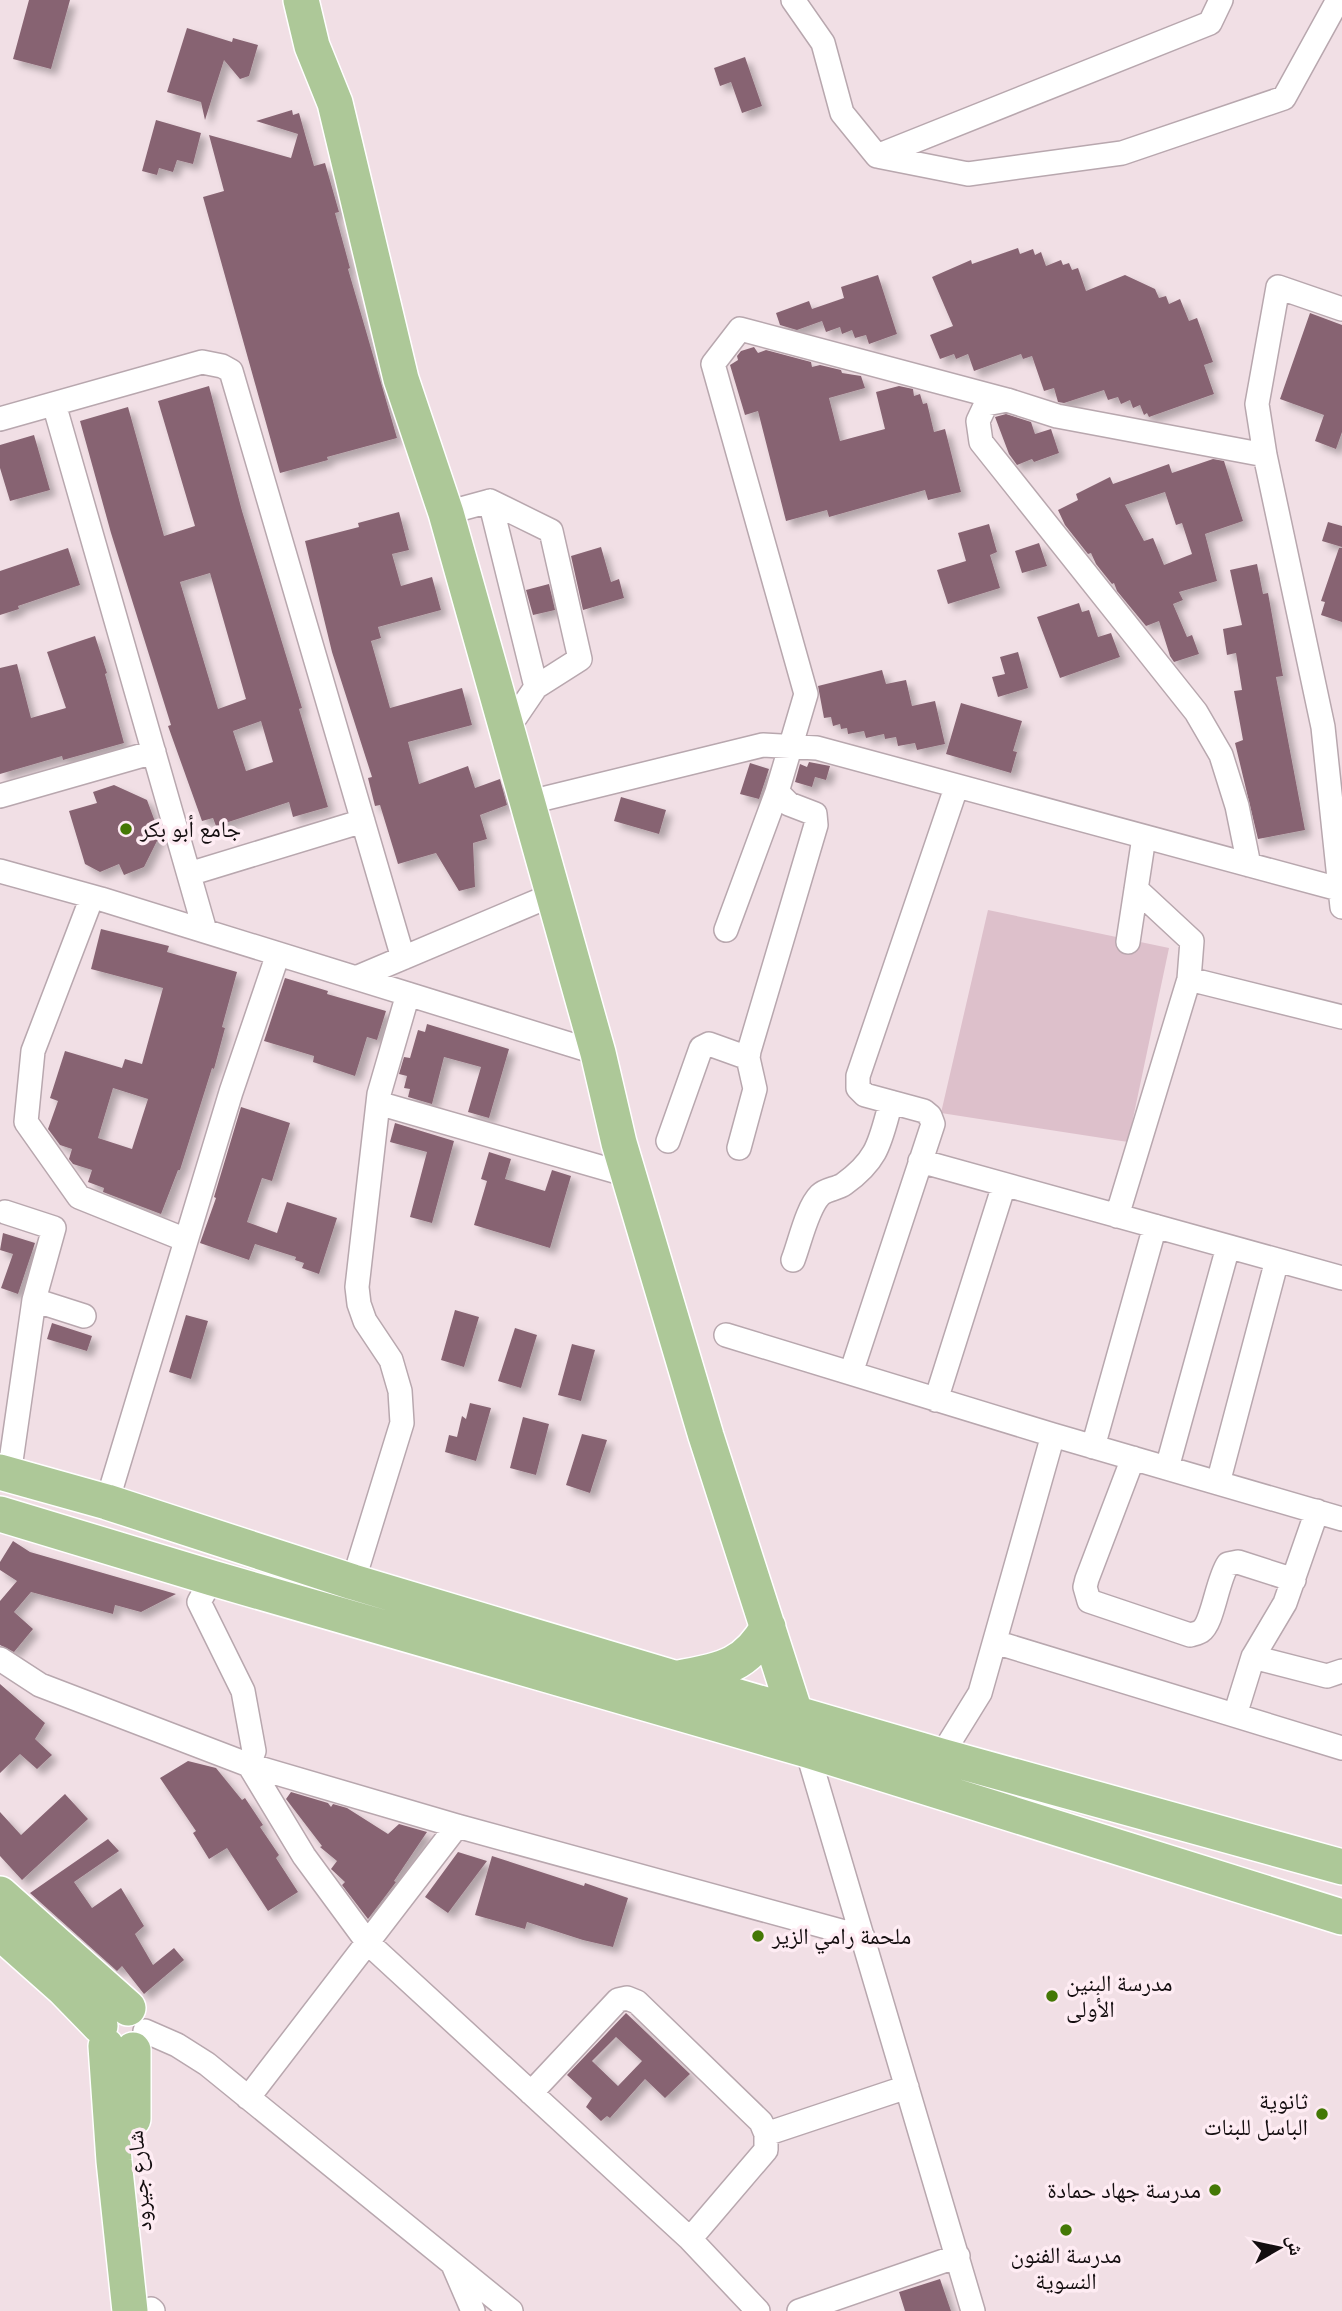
<svg xmlns="http://www.w3.org/2000/svg" width="1342" height="2311" font-family="'Zilla Slab','Noto Naskh Arabic',serif">
<style>
.green{fill:#ddc0cb}
.building{fill:#876472;fill-rule:evenodd;filter:url(#shadow)}
.lines{fill:none;stroke-linecap:round;stroke-linejoin:round}
.street-casing{stroke:#b8a7ae;stroke-width:26}
.primary-casing{stroke:#fff;stroke-width:38}
.street{stroke:#fff;stroke-width:23}
.primary{stroke:#adc898;stroke-width:35}
.poi-dot{fill:#447805;stroke:#feecf3;stroke-width:2.5}
.labels{text-anchor:middle;stroke-width:7;stroke-linejoin:round;paint-order:stroke}
.poi-label{font-size:23px;fill:#130d0f;stroke:#feecf3;text-anchor:start}
.street-label{font-size:23px;fill:#130d0f;stroke:#feecf3}
</style>
<defs>
<filter id="shadow"><feDropShadow dx="6" dy="6" stdDeviation="3.5" flood-color="#0004"/></filter>
</defs>
<rect width="100%" height="100%" fill="#f1dfe5"/>
<path class="green" d="M988,910L1169,948L1128,1142L941,1113Z"/>
<path class="building" d="M29,0H70L51,69L13,59Z
M187,28L232,42L233,38L258,45L249,76L240,79L224,60L205,120L201,102L167,92Z
M745,57L762,106L742,113L731,82L720,86L714,68Z
M292,110L293,115L299,113L314,166L325,163L339,212L335,213L350,268L348,269L397,438L327,457L328,460L280,473L203,197L224,191L209,135L291,158L298,134L256,121Z
M156,120L201,133L193,164L177,160L173,172L159,168L157,175L142,171Z
M1018,248L1020,254L1033,249L1035,255L1041,252L1046,266L1061,260L1063,265L1069,263L1072,270L1078,268L1086,291L1125,275L1155,289L1159,298L1166,296L1169,304L1180,299L1189,321L1197,318L1213,362L1204,365L1214,394L1149,417L1147,413L1144,415L1140,405L1133,408L1130,400L1121,404L1118,397L1108,400L1104,390L1064,403L1058,402L1054,388L1044,391L1032,356L1023,359L1021,354L974,371L968,354L956,359L954,354L940,359L930,335L953,326L932,277L971,260L972,264Z
M878,275L897,334L869,344L866,335L855,338L852,330L842,334L840,327L826,332L822,321L797,330L780,325L776,313L809,301L812,309L844,298L841,287Z
M1310,313L1342,325V432L1336,449L1315,441L1324,415L1280,399Z
M754,347L758,353L766,350L811,362L812,367L820,365L841,370L842,373L861,376L865,388L829,398L840,441L885,429L876,392L899,386L913,389L914,396L920,394L923,404L927,403L934,432L945,429L961,492L928,500L925,490L829,517L827,510L786,521L758,411L745,415L730,365L738,360L737,356L741,351Z
M209,386L242,511L302,708L299,709L328,807L293,817L289,802L216,826L213,818L202,821L168,726L171,725L111,533L80,421L128,407L164,536L195,526L158,401ZM210,573L246,699L218,709L180,582ZM261,721L273,762L246,771L233,731Z
M1006,414L1031,422L1035,434L1051,429L1059,453L1034,462L1032,459L1017,465L1009,454L995,417Z
M34,435L50,490L10,501L0,468V445Z
M1213,459L1224,461L1243,521L1205,534L1217,581L1179,592L1183,600L1173,604L1187,637L1192,635L1199,654L1174,662L1170,656L1159,621L1146,626L1117,591L1114,583L1112,584L1096,564L1091,553L1088,554L1065,525L1058,510L1078,500L1076,494L1110,477L1113,484L1169,464L1172,473ZM1165,492L1176,525L1182,523L1192,554L1164,565L1153,538L1144,541L1125,505Z
M399,512L409,550L392,554L401,586L432,577L441,610L378,627L381,638L371,641L390,708L462,688L472,725L408,742L419,784L468,766L475,788L500,779L507,805L480,815L487,839L473,843L475,887L459,891L436,853L398,864L380,805L375,806L368,778L372,777L332,652L305,541L359,527L358,523Z
M1328,522L1342,526V547L1322,541Z
M989,524L997,552L990,555L1000,588L948,604L937,570L966,561L958,533Z
M1039,543L1047,566L1022,573L1015,551Z
M601,547L611,582L619,579L624,598L583,610L571,556Z
M68,548L80,585L18,606L19,609L0,615V571Z
M1339,548H1342V622L1321,615L1325,602L1321,601Z
M1257,564L1263,594L1268,593L1283,676L1276,677L1305,830L1258,839L1235,743L1243,740L1234,691L1242,690L1236,653L1227,655L1223,629L1242,625L1230,570Z
M549,584L555,610L533,615L526,590Z
M1079,603L1082,612L1089,610L1098,637L1111,633L1120,657L1060,678L1037,617Z
M95,636L107,673L105,674L124,743L63,760L62,756L0,774V668L17,664L31,718L66,708L47,652Z
M1018,652L1028,688L998,697L992,677L1005,674L1000,657Z
M882,670L886,684L906,680L912,706L935,701L945,744L917,750L915,743L898,746L896,737L885,739L884,734L866,738L864,731L848,734L847,728L841,729L840,724L833,726L831,717L824,718L818,686Z
M961,703L1022,721L1013,751L1017,752L1011,773L946,754Z
M809,762L830,766L826,780L815,777L812,787L795,782L800,764L807,767Z
M750,763L769,769L759,799L740,794Z
M114,785L147,800L160,835L144,867L124,875L119,864L100,872L85,864L69,811L97,803L93,792Z
M621,797L666,810L659,834L614,821Z
M101,929L169,946L167,952L237,972L222,1027L225,1028L214,1069L212,1068L180,1170H178L161,1214L103,1192L104,1188L88,1182L92,1170L73,1164L69,1159L72,1149L60,1145L48,1129L58,1101L50,1098L65,1051L122,1068L125,1059L142,1064L163,988L91,969ZM113,1088L148,1099L132,1149L98,1138Z
M285,978L328,991L327,994L386,1011L377,1040L367,1037L355,1076L313,1062L314,1056L264,1041Z
M427,1024L509,1049L489,1118L468,1112L481,1067L444,1057L432,1104L408,1097L410,1089L404,1088L407,1076L399,1074L404,1057L410,1058L418,1030L425,1032Z
M241,1107L290,1123L272,1181L262,1178L247,1222L277,1233L287,1202L337,1218L319,1274L302,1268L304,1263L295,1260L296,1257L255,1244L249,1260L200,1243L216,1198L214,1197Z
M395,1123L454,1141L432,1223L410,1217L427,1152L390,1142Z
M489,1152L511,1159L505,1179L545,1191L552,1170L571,1176L550,1248L474,1225L487,1181L481,1179Z
M3,1233L35,1243L18,1294L1,1288L13,1254L0,1250Z
M455,1310L479,1317L464,1367L441,1360Z
M186,1315L208,1321L191,1379L169,1372Z
M52,1323L92,1336L87,1351L47,1339Z
M515,1328L537,1335L521,1388L498,1381Z
M572,1344L595,1350L581,1401L558,1395Z
M470,1403L491,1408L476,1461L445,1452L449,1435L457,1437L462,1416L466,1419Z
M523,1417L549,1424L536,1475L510,1468Z
M582,1434L607,1440L590,1493L566,1485Z
M13,1541L30,1552L176,1594L141,1612L115,1605L113,1614L31,1592L14,1612L33,1629L14,1652L0,1645V1601L17,1581L0,1570V1562Z
M0,1684L45,1723L35,1739L52,1755L37,1769L20,1754L0,1773Z
M188,1761L216,1768L242,1800L245,1798L263,1825L260,1827L279,1855L276,1858L298,1892L268,1911L227,1848L209,1859L193,1833L196,1831L160,1778Z
M291,1792L328,1803L331,1807L333,1804L347,1808L388,1834L399,1824L427,1832L394,1881L396,1882L368,1919L342,1885L345,1882L331,1869L337,1861L320,1847L322,1846L286,1799Z
M65,1794L88,1819L22,1880L0,1856V1812L21,1835Z
M108,1839L119,1851L74,1882L92,1908L121,1888L144,1926L135,1934L153,1965L174,1948L184,1960L144,1994L122,1966L117,1971L30,1893Z
M458,1852L487,1861L448,1913L425,1897Z
M492,1856L584,1886L585,1883L628,1898L613,1947L583,1940L527,1922L525,1929L475,1915Z
M626,2013L690,2074L665,2098L645,2079L610,2118L607,2116L601,2121L586,2107L592,2098L567,2075ZM616,2037L642,2061L618,2086L592,2061Z
M940,2279L951,2311H905L899,2292Z"/>
<g class="lines">
<g class="street-casing">
<path id="street" d="M793,0L823,43L842,113L877,156L968,174L1122,153L1284,98L1338,0
M877,156L1210,23L1221,0
M1342,309L1278,287L1257,404L1265,455L1323,727L1342,907
M54,404L205,931
M0,419L202,362L222,366L231,371L403,958
M490,501L551,531L580,659L536,687
M446,513L490,501L536,687L506,731
M0,796L154,752
M526,803L763,745L817,748L1342,890
M1249,865L1237,806L1221,755L1196,712L981,442L978,421L986,404L1007,400L1057,416L1265,455
M0,871L101,899L598,1053
M189,874L363,821
M1136,889L1192,941L1189,979
M92,897L33,1051L26,1122L79,1197L186,1240
M726,930L777,792L806,694L713,364L740,329L1007,400
M1128,942L1144,837
M358,977L552,895
M378,1103L628,1175
M668,1141L701,1048L709,1044L748,1058
M739,1148L755,1089L748,1058L749,1051L816,825L815,814L789,804L777,792
M920,1161L1342,1278
M5,1212L54,1228L34,1300
M1117,1216L1189,979L1342,1017
M793,1260C800,1242 807,1208 820,1195C826,1189 837,1189 844,1184C879,1159 880,1141 891,1102
M726,1335L1053,1435L1342,1519
M851,1373L933,1124L930,1116L924,1111L865,1095L858,1088V1076L956,788
M936,1400L1004,1185
M1093,1447L1155,1226
M1133,1458L1087,1579L1085,1587L1089,1601L1190,1635C1193,1634 1199,1633 1201,1631C1213,1623 1217,1580 1228,1564L1238,1562L1294,1580
M1167,1468L1228,1247
M9,1475L34,1300L84,1316
M1218,1483L1277,1260
M107,1502L231,1092L278,954
M212,1578L199,1602L243,1691L254,1751L249,1765
M353,1582L402,1423L400,1391L391,1360L365,1321L359,1304L357,1287L379,1094L408,994
M995,1642L1342,1748
M1253,1657L1327,1676L1342,1671
M0,1659L40,1685L249,1765L457,1826L863,1937
M1235,1715L1253,1657L1285,1603L1317,1511
M807,1750L973,2311
M941,1756L980,1693L1053,1435
M249,1765L304,1856L368,1943L690,2239L758,2311
M145,2031L177,2045L207,2064L511,2311
M531,2093L618,2000L627,1998L637,2002L761,2122L766,2134V2150L690,2239
M248,2098L457,1826
M766,2134L907,2087
M454,2267L473,2311
M151,2309L153,2311
M799,2311L958,2256"/>
</g>
<g class="primary-casing">
<path id="primary" d="M301,0L312,46L335,103L401,379L446,513L598,1053L619,1143L706,1436L807,1750
M0,1472L107,1502L353,1582L677,1679L941,1756L1342,1867
M0,1514L212,1578L807,1750L1342,1917
M679,1678C720,1670 746,1667 768,1627
M0,1894L128,2008
M0,1932L64,1989L100,2026
M106,2046L114,2161L130,2311
M133,2050V2119"/>
</g>
<use href="#street" class="street"/>
<use href="#primary" class="primary"/>
</g>
<g class="poi-dot">
<circle cx="126" cy="829" r="7"/>
<circle cx="758" cy="1936" r="7"/>
<circle cx="1052" cy="1996" r="7"/>
<circle cx="1322" cy="2114" r="7"/>
<circle cx="1215" cy="2190" r="7"/>
<circle cx="1066" cy="2230" r="7"/>
</g>
<g class="labels">
<g class="poi-label">
<text x="140" y="837">جامع أبو بكر</text>
<text x="772" y="1944">ملحمة رامي الزير</text>
<text x="1066" y="1991">مدرسة البنين<tspan x="1066" dy="26">الأولى</tspan></text>
<text x="1308" y="2109" text-anchor="end">ثانوية<tspan x="1308" dy="26">الباسل للبنات</tspan></text>
<text x="1201" y="2198" text-anchor="end">مدرسة جهاد حمادة</text>
<text x="1066" y="2263" text-anchor="middle">مدرسة الفنون<tspan x="1066" dy="26">النسوية</tspan></text>
</g>
<g class="street-label">
<text transform="translate(139 2181) rotate(-95)" y="8">شارع جيرود</text>
</g>
</g>
<g transform="translate(1279 2248) rotate(81)" stroke="#feecf3" stroke-width="5" paint-order="stroke">
<path d="M0-5L12 26L0 18L-12 26Z" fill="#130d0f"/>
<text y="-10" font-size="19" font-weight="bold" text-anchor="middle" fill="#130d0f">ش</text>
</g>
</svg>
